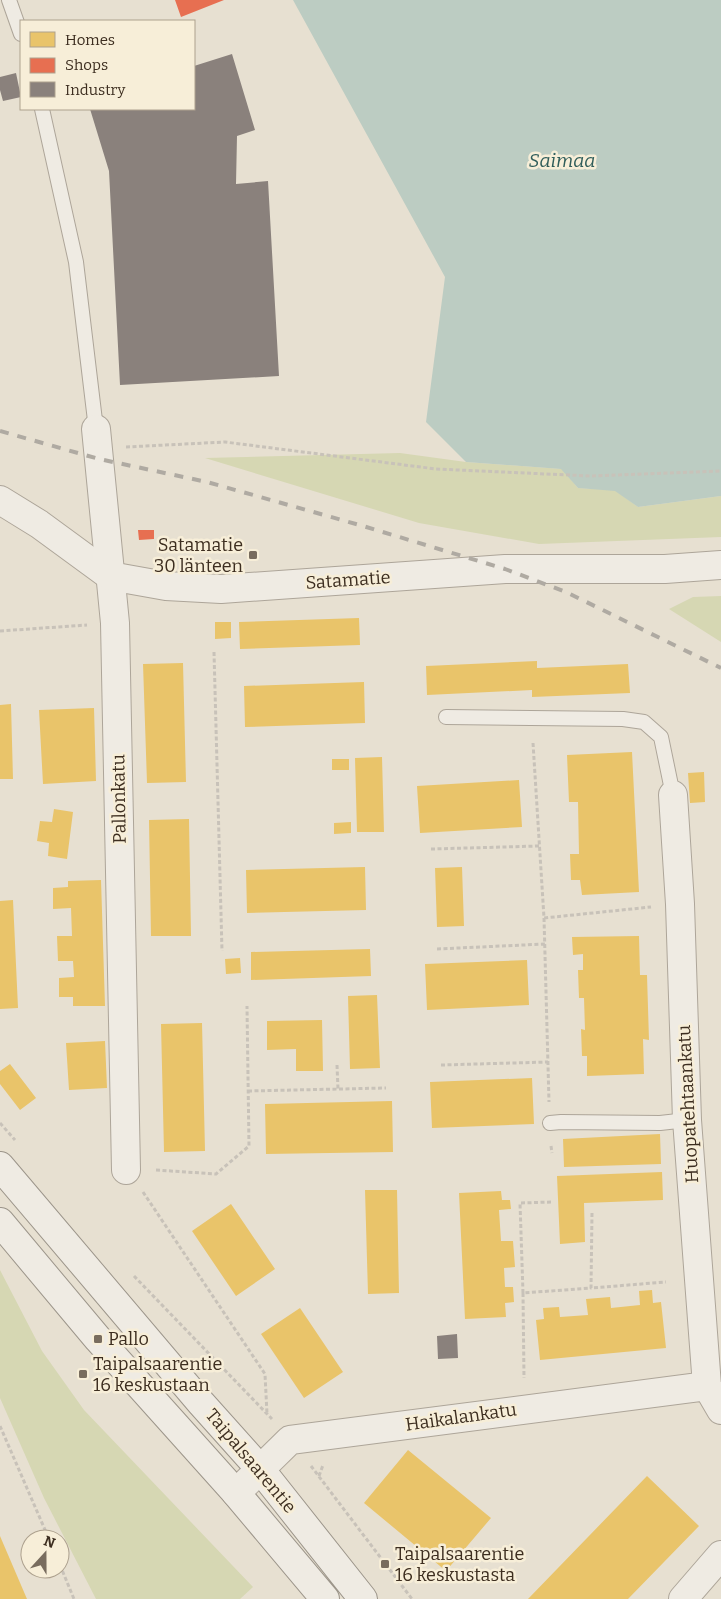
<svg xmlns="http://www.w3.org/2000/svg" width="721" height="1599" font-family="Bitter,serif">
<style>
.green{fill:#d6d7b3}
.water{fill:#bcccc2}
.homes{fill:#e9c46a}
.shops{fill:#e76f51}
.industry{fill:#8a817c}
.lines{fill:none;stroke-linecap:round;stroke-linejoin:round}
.service-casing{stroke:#ada599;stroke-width:16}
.minor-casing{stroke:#ada599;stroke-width:30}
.tertiary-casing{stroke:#ada599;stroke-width:30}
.secondary-casing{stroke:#9c958a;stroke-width:30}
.path{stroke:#c8c2b9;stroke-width:3;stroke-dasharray:4 2.5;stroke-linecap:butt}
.service{stroke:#efebe3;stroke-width:14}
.minor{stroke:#efebe3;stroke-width:28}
.tertiary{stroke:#efebe3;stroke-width:28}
.secondary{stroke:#efebe3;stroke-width:28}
.rail{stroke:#afaaa2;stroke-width:4;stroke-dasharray:9 9;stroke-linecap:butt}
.poi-dot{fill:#786c5e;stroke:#f7eed8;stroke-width:2}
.labels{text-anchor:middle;stroke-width:5;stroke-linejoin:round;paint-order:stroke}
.poi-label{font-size:18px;fill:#3d2e20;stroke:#f7eed8;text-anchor:start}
.street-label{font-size:18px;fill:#3d2e20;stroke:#f7eed8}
.water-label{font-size:19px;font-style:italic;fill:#2f5d5a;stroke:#f7eed8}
</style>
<rect width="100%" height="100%" fill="#e7e0d1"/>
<path class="green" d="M400,453L466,462L562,469L578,488L615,490L638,507L721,496V537L539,544L419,523L205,458Z
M721,596V642L669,609L693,597Z
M0,1270L42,1351L84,1410L253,1587L240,1599H96L44,1498L0,1398Z"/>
<path class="water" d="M293,0H721V496L638,507L615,491L578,488L561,469L466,462L426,422L445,277Z"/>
<path class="homes" d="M359,618L360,645L240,649L239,622Z
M215,622H231V638L215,639Z
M537,661V668L628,664L630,693L532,697V690L427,695L426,666Z
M183,663L186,782L147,783L143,664Z
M364,682L365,723L245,727L244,686Z
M11,704L13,779H0V705Z
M94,708L96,781L43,784L39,710Z
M632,752L639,892L582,895L580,880H571L570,854H579L578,802H569L567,755Z
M382,757L384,832H357L355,758Z
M332,759H349V770H332Z
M704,772L705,802L690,803L688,773Z
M519,780L522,827L420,833L417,786Z
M54,809L73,812L67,859L48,856L49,843L37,841L40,821L52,822Z
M189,819L191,936H151L149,820Z
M351,822V833L334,834V823Z
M365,867L366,910L247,913L246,870Z
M462,867L464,926L437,927L435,868Z
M101,880L105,1006H73V997H59V978L74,977L73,961H58L57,936H72L71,908L53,909V888L68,887V881Z
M13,900L18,1008L0,1009V901Z
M639,936L640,975H647L649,1040L643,1039L644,1074L587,1076V1056H582L581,1029L585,1030L584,998H579L578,970H583V954L573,955L572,937Z
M370,949L371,976L251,980V952Z
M240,958L241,973L226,974L225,959Z
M527,960L529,1005L427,1010L425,964Z
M377,995L380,1068L350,1069L348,996Z
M322,1020L323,1071H296V1049L267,1050V1021Z
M202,1023L205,1151L164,1152L161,1024Z
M105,1041L107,1088L69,1090L66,1043Z
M10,1064L36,1098L20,1110L0,1084V1071Z
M532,1078L534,1124L432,1128L430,1082Z
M392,1101L393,1152L266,1154L265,1104Z
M660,1134L661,1164L564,1167L563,1139Z
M662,1172L663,1200L584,1203L585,1242L560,1244L557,1176Z
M365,1190H397L399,1293L368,1294Z
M501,1191L502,1200H510L511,1209L499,1210L501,1241H513L515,1267L504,1268L505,1287H513L514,1302L505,1303L506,1317L465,1319L459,1193Z
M231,1204L275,1269L236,1296L192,1231Z
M652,1290L653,1303L661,1302L666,1348L540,1360L536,1320L544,1319L543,1308L559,1307L560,1317L588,1315L586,1299L610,1297L611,1308L640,1305L639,1291Z
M300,1308L343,1372L304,1398L261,1334Z
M408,1450L491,1518L446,1571L364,1503Z
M647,1476L699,1526L628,1599H528Z
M0,1536L27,1599H0Z"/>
<path class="shops" d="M175,0H224L181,17Z
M138,530H154V539L139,540Z"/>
<path class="industry" d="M232,54L255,130L237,136L236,184L268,181L279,376L120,385L109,171L90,109H194V66Z
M16,73L21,97L3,101L0,90V77Z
M457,1334L458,1358L438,1359L437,1336Z"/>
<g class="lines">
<g class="service-casing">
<path id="service" d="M9,0L21,34
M42,109L76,262L96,429
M446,717L623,719L644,722L661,737L673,795
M550,1123L561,1122L660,1123L687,1120"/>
</g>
<g class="minor-casing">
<path id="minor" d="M96,429L115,623L126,1170
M673,795L680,904L687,1120L707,1386L721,1410
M236,1493L290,1440L707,1386
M683,1599L721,1555"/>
</g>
<g class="tertiary-casing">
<path id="tertiary" d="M0,500L39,524L110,576L166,586L221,589L505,569H665L721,565"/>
</g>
<g class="secondary-casing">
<path id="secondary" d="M0,1166L201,1403L260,1469L363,1599
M0,1222L98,1339L236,1493L325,1599"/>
</g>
<path class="path" d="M126,447L225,442L436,469L591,476L721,471
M0,631L87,625
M214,652L222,951
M533,743L544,918L651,907
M431,849L539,846
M544,918L549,1102
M437,949L545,944
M337,1065L338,1089
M441,1065L548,1062
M248,1091L386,1088
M0,1123L15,1140
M551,1146L552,1153
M156,1170L216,1174L249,1146L247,1006
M143,1192L265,1374L267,1414
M551,1202L520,1203L523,1293L591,1288
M592,1213L591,1288L666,1282
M134,1276L272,1419
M523,1293L524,1378
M0,1426L49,1539
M311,1466L412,1599
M319,1476L323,1465
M60,1565L74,1599"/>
<use href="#service" class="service"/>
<use href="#minor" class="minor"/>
<use href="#tertiary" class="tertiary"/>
<use href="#secondary" class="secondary"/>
<path class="rail" d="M0,431L99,459L207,482L363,526L505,569L566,592L721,668"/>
</g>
<g class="poi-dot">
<rect x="248" y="550" width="10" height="10" rx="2.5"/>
<rect x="93" y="1334" width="10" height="10" rx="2.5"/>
<rect x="78" y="1369" width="10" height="10" rx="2.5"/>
<rect x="380" y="1559" width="10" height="10" rx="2.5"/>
</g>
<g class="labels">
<g class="poi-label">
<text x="243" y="551" text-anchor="end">Satamatie<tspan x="243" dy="21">30 länteen</tspan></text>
<text x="108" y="1345">Pallo</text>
<text x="93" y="1370">Taipalsaarentie<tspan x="93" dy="21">16 keskustaan</tspan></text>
<text x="395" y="1560">Taipalsaarentie<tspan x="395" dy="21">16 keskustasta</tspan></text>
</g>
<g class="street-label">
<text transform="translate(348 580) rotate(-4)" y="6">Satamatie</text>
<text transform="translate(119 799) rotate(-91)" y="6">Pallonkatu</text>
<text transform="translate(688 1104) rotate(-93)" y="6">Huopatehtaankatu</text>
<text transform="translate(461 1417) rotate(-8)" y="6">Haikalankatu</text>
<text transform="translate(251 1461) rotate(50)" y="6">Taipalsaarentie</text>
</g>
<g class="water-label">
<text x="562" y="167">Saimaa</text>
</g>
</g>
<rect x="20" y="20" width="175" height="90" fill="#f7eed8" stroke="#ada18e"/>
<rect x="30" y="32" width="25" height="15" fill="#e9c46a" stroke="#ada18e"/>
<text x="65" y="45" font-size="15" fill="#3d2e20">Homes</text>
<rect x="30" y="58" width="25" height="15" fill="#e76f51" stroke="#ada18e"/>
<text x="65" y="70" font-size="15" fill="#3d2e20">Shops</text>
<rect x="30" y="82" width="25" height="15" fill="#8a817c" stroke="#ada18e"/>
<text x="65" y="95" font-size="15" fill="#3d2e20">Industry</text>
<g transform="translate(45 1554) rotate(21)"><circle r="24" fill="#f7eed8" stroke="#ada18e"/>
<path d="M0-4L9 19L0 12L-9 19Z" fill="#786c5e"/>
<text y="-8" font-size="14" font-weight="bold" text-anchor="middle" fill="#3d2e20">N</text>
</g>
</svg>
